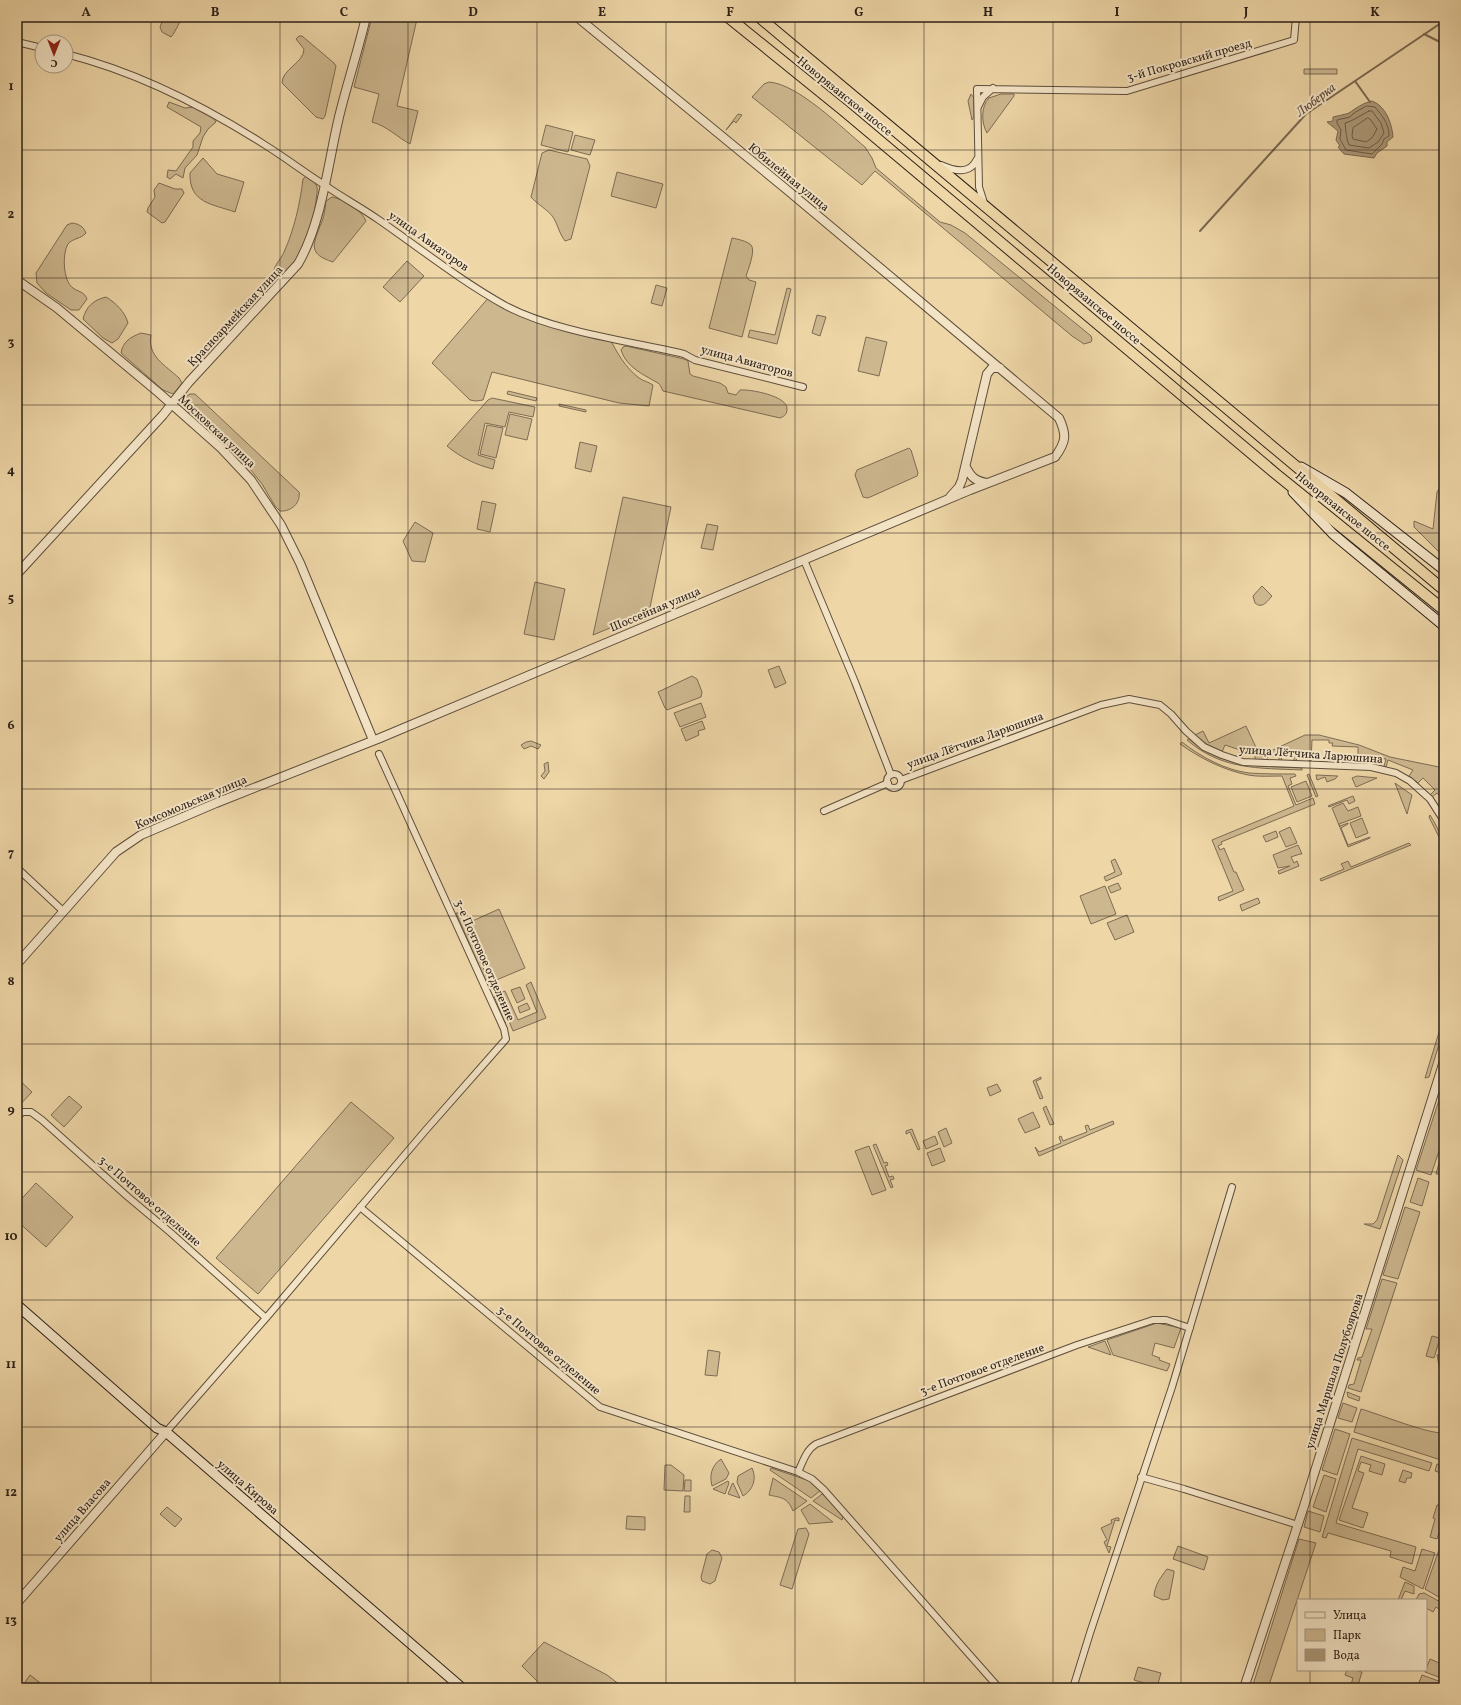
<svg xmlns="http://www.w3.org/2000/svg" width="1461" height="1705" font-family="Vollkorn,serif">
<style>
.green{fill:#cdb78f;stroke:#7d6c54}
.water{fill:#ac9877;stroke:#796851}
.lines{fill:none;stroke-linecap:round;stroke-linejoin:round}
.shore{stroke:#6c5c48;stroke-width:1}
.stream{stroke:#796851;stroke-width:2}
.minor-casing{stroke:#5d4e3c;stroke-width:8}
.tertiary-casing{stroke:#5d4e3c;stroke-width:10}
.secondary-casing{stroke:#2d2119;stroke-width:11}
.trunk-casing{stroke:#2d2119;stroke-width:12}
.minor{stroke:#f4e4c6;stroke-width:6}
.tertiary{stroke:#f4e4c6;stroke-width:8}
.secondary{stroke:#f4e4c6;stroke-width:9}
.trunk{stroke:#eed6a7;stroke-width:10}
.grid{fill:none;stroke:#2d2119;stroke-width:1;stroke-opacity:0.55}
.labels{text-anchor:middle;stroke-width:4;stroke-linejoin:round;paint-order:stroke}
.street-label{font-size:12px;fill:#2d2119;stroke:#f4e4c6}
.water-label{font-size:13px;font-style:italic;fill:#594b3a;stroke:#f4e4c6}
.neatline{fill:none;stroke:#2d2119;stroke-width:1.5}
.grid-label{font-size:13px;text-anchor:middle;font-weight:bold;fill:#2d2119}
</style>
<rect width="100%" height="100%" fill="#eed6a7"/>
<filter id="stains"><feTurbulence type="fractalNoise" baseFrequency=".005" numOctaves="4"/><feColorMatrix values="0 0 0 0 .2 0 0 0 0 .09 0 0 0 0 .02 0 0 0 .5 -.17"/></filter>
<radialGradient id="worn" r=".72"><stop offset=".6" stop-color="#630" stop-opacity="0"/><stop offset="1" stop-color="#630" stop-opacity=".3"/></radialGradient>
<path class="green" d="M164,17H185C178,22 177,30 171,37L162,32L160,27Z
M372,17H410L417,19L397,106L418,111L410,144C397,137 387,126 372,122L379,94L354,87Z
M299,36H302L334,63L336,66L325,116L323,119L316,117L282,83C282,69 304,63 304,49L296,39Z
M1304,69H1337V74H1304Z
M769,82C798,84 842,128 865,147L872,158L876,168L940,222L951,225L965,233L1091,336L1092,339L1091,342L1084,344L1072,336L875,171L862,185L752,97L764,84Z
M971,94L974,98V117L972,120L968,101Z
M1001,94H1014V96L987,133C981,123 981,106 989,98Z
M169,102L185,108L193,107L213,118L216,122L208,129L203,137L197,155L185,168L183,178L176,174L170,179L167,177L168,170L176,171L193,147V141L200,133L201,127L167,107Z
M738,114L742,115L736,123L734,121L726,130Z
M546,125L573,132L568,152L541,145Z
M575,135L595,140L590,155L571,150Z
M549,150L587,159L590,166L571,239L565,241C559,233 558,225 553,217C548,210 537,204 531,197L542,153Z
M203,158L217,174L244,182L235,212C212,204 189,203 190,173Z
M617,172L663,184L656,208L611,196Z
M306,176C311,179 315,181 317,187C318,191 316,197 316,202C312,228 301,262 279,278L275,277C270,269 280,261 284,252C294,230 300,204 303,179Z
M159,183L175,189H182L184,193L165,222L162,223L147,212L148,208L155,197L154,190Z
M332,197C345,200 360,208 366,221L333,262C308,254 313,245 320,226C324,218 325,210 326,201Z
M72,223C79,224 83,226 86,233C81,239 73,238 68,244C62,254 63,281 73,288C78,292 84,291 87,299L79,310H71L46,293L37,283L36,273L67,225Z
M732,238C737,239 747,241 751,245C756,250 748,270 746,276L749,280L756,282L742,337L709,328Z
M407,261L424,276L400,302L383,287Z
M656,285L667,288L662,306L651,303Z
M787,288L791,289L777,344L748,337L750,330L775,335Z
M490,296L542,321L609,337C617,353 625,367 639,378C643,381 649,382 653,385L649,406L619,403L492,372L483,400L476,401L470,400L432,363Z
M106,297C116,303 125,312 128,323L118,339L112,343L103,338L83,319C86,307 93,300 106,297Z
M817,315L826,317L820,336L812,333Z
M141,333L151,335C147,356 165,365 179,378L182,383L173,394L163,390L121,353C123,341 131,337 141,333Z
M866,337L887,342L879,376L858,371Z
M626,346L684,359L688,361L690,374L693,376L720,383L726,387L728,393L736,395L740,390C750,389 788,396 787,409C787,414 785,416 780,418L663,391C661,388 661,385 658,383C644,375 626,367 621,350L623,347Z
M508,391L537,398L536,401L507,394Z
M190,394H195L299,492C301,503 291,512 280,511L275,506L262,484L239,455L189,413L183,406L182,399Z
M492,398L535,407L533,417L509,412L505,427L485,423L478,455L495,460L493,469C476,465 460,457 447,446L488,400Z
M559,404L586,410V412L559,406Z
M510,414L532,419L527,440L505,435Z
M487,425L503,428L496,458L480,454Z
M580,442L597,446L591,472L575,468Z
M909,448L911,450L918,473L917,476L868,498L863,497L855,475L857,470Z
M1444,481V553L1438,551L1414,527V521L1433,529L1437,492Z
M623,497L671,507L649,612L593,635Z
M482,501L496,504L490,532L477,529Z
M415,522L433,533L425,562L412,561L403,541Z
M707,524L718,526L713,550L701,548Z
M535,582L565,589L554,640L524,634Z
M1262,586L1272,596C1267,602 1262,609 1255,603L1253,596Z
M779,666L786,683L775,688L768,670Z
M692,676L697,679L702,692L701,697L667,710L665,708L658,692Z
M701,703L706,717L680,727L674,713Z
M702,721L705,729L698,731L699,735L686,741L681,729Z
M1246,726L1260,756L1305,735H1319L1359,745L1390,757L1444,768V801L1437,793L1432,797L1430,795L1435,790L1423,778L1418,783L1409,776L1413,770L1388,760L1386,767L1384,766L1386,759L1360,756V763H1358V747L1332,746L1333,743H1329V740H1312L1311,762H1309V756H1297L1296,762H1294V756H1282L1281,762H1279V756H1267V761L1255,760V752L1242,751L1241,758L1238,757L1240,750L1225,745L1222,752L1208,745L1195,735L1203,731L1209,743Z
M1189,739C1221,768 1262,766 1302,768V770C1258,768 1222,770 1187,740Z
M531,741L541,745L538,749L531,746L524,749L521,745L526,742Z
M1182,742C1201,757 1225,770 1249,773C1264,774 1280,774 1295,774L1296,776L1290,778L1292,784L1288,786L1296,805L1313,798L1315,804L1221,842L1222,844L1218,846L1220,850L1224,848L1234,872H1236L1244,890L1219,901L1218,897L1233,891L1212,840L1294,806L1282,776C1271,776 1258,777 1248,775C1223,770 1200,758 1180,744Z
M548,762L549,772L544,779L541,776L545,771L544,764Z
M1309,774L1318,796L1316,797L1307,775Z
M1316,775L1338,776L1335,779L1327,782L1325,777L1317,780Z
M1357,776L1377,778L1356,787L1352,778Z
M1306,781L1312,796L1297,802L1291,787Z
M1395,783L1412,795L1407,814Z
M1353,796L1355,801L1349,804L1347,800L1329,807L1328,806Z
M1343,803L1348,811L1358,807L1361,816L1339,824L1340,826L1348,823V824L1341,828L1348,845L1370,837V838L1348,847L1332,808Z
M1430,815C1439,829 1444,841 1444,858L1439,837L1429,817Z
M1362,818L1368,833L1356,838L1350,823Z
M1290,827L1297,843L1286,847L1279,832Z
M1276,831L1278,837L1266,842L1263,836Z
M1409,843L1411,845L1321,881L1320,879L1344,869L1341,864L1348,861L1351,867Z
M1298,845L1302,854H1300L1291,857L1294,863L1297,861L1299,866L1279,874L1278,871L1290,866L1278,868L1273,855Z
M1115,859L1122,874L1106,881L1104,877L1115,872L1111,861Z
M1118,883L1121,889L1111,893L1108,887Z
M1105,886L1116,914L1091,924L1080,896Z
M1258,898L1260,903L1242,911L1240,905Z
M499,909L525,968L494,981L468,923Z
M456,913H459L490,983L487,984Z
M1127,915L1134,932L1115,940L1107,923Z
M531,982L546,1018L513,1031L498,994L505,991L518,1020L537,1012L526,985Z
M520,987L525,999L517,1003L511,990Z
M496,995L507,1021L505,1023L494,996Z
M527,1003L530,1009L520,1013L518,1007Z
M1444,1016V1028L1429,1077L1425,1078Z
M1041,1077V1079L1036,1081L1043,1098L1040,1099L1033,1081Z
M17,1078L32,1092L17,1108Z
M997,1084L1001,1091L990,1096L987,1088Z
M1444,1085V1136L1431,1175L1416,1170Z
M69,1096L82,1107L64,1127L51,1115Z
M351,1102L394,1138L258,1294L216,1258Z
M1046,1106L1054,1124L1050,1125L1043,1108Z
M1033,1112L1040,1127L1025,1133L1018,1119Z
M1113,1121L1114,1124L1039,1156L1035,1147L1039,1152L1061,1143L1059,1137L1061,1136L1063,1141L1087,1132L1085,1126L1088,1125L1090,1130Z
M946,1128L952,1143L944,1147L938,1132Z
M912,1129L920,1149L918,1150L910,1132L906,1134V1131Z
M935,1136L938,1144L926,1149L923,1141Z
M876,1144L884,1163L887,1162L888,1165L885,1166L889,1177L893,1176L894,1179L890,1180L893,1187L891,1188L873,1145Z
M869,1146L886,1190L872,1195L855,1151Z
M940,1148L945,1161L932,1166L927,1153Z
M1442,1152L1444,1174H1436Z
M1398,1155L1403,1160L1380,1229L1364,1224H1373L1377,1220Z
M1418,1178L1429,1182L1422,1206L1410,1202Z
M36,1183L73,1217L46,1247L17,1221V1204Z
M1405,1207L1420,1212L1398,1279L1383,1275Z
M1382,1279L1397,1283L1361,1392L1348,1388L1349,1385L1354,1384L1361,1360H1357L1358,1358L1362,1357L1372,1329H1366Z
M1157,1323L1181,1328L1174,1348L1155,1343L1152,1355L1160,1358L1159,1360L1170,1364L1167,1371L1113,1355L1107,1340Z
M1432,1336L1440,1338L1434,1358L1426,1356Z
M1105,1341L1111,1355L1088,1347Z
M708,1350L720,1352L717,1376L705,1375Z
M1444,1353V1375L1441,1376L1437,1355Z
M1347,1392L1360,1397L1359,1401L1348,1397Z
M1343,1403L1357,1408L1352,1422L1338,1418Z
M1361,1409C1379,1414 1428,1434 1444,1433V1461L1354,1432Z
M1335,1429L1350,1434L1337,1475L1322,1470Z
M1352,1438L1432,1463L1429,1471L1358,1449L1336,1523L1416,1547L1412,1564L1390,1557L1391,1551L1328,1533L1326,1538L1322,1537Z
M1361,1456L1385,1464L1382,1475L1369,1471L1371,1465L1361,1462L1358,1471L1364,1473L1352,1508L1368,1513L1363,1528L1339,1520Z
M721,1459L729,1473L726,1479L712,1486C709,1475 712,1465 721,1459Z
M1437,1464L1444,1466V1474L1435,1471Z
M665,1465H671L684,1475L683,1491L664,1490Z
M752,1468C757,1479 753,1490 743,1496L737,1482L738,1476Z
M771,1468L810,1481L820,1491L811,1498L770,1470Z
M1403,1470L1412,1473L1411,1478H1407L1405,1483L1399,1481Z
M1324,1475L1336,1479L1326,1512L1313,1507Z
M773,1478L807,1501L793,1511C787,1497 782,1498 769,1495Z
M685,1480H691V1491H684Z
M728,1481L729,1483L725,1494L713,1489Z
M733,1483L740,1498L728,1494L732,1484Z
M822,1494L828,1497L843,1517L842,1520L813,1501Z
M685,1496H690V1512H684Z
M1444,1496V1517L1437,1539L1430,1537L1435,1519L1433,1518L1437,1505H1441Z
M810,1504L833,1522L809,1524L801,1510Z
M167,1507L182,1519L175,1527L160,1514Z
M1308,1511L1324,1516L1320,1532L1304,1527Z
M627,1516L645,1517V1530L626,1529Z
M1116,1518H1119V1521L1115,1520L1107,1546L1111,1547L1109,1553L1104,1542L1107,1540L1101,1528L1112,1523L1111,1520Z
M806,1528L809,1534L792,1589L780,1585L798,1529Z
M1444,1536V1600L1425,1589Z
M1299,1539L1316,1543L1268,1688H1252Z
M1178,1546L1208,1557L1204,1570L1173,1559Z
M1422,1549L1435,1553L1423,1589L1400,1577L1403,1567L1415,1571Z
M712,1550L719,1552L722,1558L715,1581L710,1584L702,1581L701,1577L707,1554Z
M1167,1569L1174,1571V1573L1169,1599L1163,1600L1154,1596C1155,1585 1160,1578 1167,1569Z
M1405,1582L1414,1586V1594L1405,1591L1401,1600H1398Z
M1424,1593L1444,1604V1612L1436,1607L1433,1612L1426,1608V1600H1416L1419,1594Z
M544,1642L607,1675L624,1688H544L522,1666Z
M1430,1659L1444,1665V1679L1425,1672Z
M1138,1667L1161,1673L1157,1687L1134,1680Z
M1347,1670H1355L1362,1672L1357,1688H1350L1353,1678L1345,1675Z
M30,1675L47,1688H21Z
M1422,1675L1444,1683V1688H1417Z"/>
<path class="water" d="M1372,101C1386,106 1392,124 1393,137L1387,142V146L1377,153L1374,158L1344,154L1338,147L1340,146L1336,140L1338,131L1327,122L1333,121V117C1337,116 1347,114 1349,113C1356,108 1363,103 1372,101Z"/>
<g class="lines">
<path class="shore" d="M1367,106L1375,107C1382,116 1389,123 1389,136L1384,139L1382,144L1372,154L1346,150L1340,139L1341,130L1337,123V120L1350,117L1354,113Z
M1369,111H1372L1381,123L1384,133L1378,142L1369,148L1349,145C1346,138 1346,131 1345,123C1353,121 1361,115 1369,111Z
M1368,118L1370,119L1377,129L1372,138L1366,142L1353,139L1352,136L1353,128Z"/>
<path class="stream" d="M1424,34L1444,44
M1355,81L1370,102
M1200,231L1306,114L1444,21"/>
<g class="minor-casing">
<path id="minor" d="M17,42L42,48
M66,54C137,72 204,106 265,145C286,158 305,173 326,186C343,198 362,208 379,220C421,249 461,281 506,306C556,332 629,341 684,354L695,360L803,387
M978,107L983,97L993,88
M941,165C954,171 970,175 977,159
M984,203L979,187L977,89L1127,91L1294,40L1296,17
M804,560L855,682L891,775
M887 781a7 7 0 1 1 14 0a7 7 0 1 1-14 0Z
M901,780L1101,705L1129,699L1160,705L1171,714L1186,731L1204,747L1222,755L1243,762L1371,767L1396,773L1410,781L1430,799L1444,821
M824,811L888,783
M17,868L63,911
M17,1118L22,1112H31L42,1120L128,1197L171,1233L266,1318
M360,1207L600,1407L798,1472L812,1479L824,1490L999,1688
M166,1432L266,1318L425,1131L506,1039L504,1029L379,754
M798,1472C803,1462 806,1450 816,1444L1077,1345L1153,1320H1166L1190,1328
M1141,1477L1184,1489L1298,1525
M1073,1688L1090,1633L1172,1387L1232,1187"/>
</g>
<g class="tertiary-casing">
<path id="tertiary" d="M17,280L57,308L159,393L221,448L251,480L281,525L300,563L373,740
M966,467C971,477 975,481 987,483
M950,497L959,487L962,480L987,374L992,368H1000
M17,574L163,415L189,382L298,264C322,223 328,163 339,117C347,84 358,51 366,17
M17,964L116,852L141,835L216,803L380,738L970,490L1055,457C1066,442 1067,435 1059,418L786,189L577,17
M17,1603L166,1432
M1244,1688L1304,1506L1444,1061"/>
</g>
<g class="secondary-casing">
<path id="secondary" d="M1301,467L1346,493L1444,570
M1293,492L1333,534L1444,626
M17,1305L157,1428L166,1432L462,1688"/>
</g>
<g class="trunk-casing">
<path id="trunk" d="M728,17L843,110L1276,474L1444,610
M759,17L1444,590"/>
</g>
<use href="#minor" class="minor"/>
<use href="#tertiary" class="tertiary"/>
<use href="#secondary" class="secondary"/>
<use href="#trunk" class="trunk"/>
</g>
<path class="grid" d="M151,17V1688M280,17V1688M408,17V1688M537,17V1688M666,17V1688M795,17V1688M924,17V1688M1053,17V1688M1181,17V1688M1310,17V1600M17,150H1444M17,278H1444M17,405H1444M17,533H1444M17,661H1444M17,789H1444M17,916H1444M17,1044H1444M17,1172H1444M17,1300H1444M17,1427H1444M17,1555H1444M1310,1670V1688"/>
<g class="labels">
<g class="street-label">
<text transform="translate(1189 60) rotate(-16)" y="4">3-й Покровский проезд</text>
<text transform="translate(845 96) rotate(39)" y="4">Новорязанское шоссе</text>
<text transform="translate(789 177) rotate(39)" y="4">Юбилейная улица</text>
<text transform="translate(429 241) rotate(35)" y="4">улица Авиаторов</text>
<text transform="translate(1094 304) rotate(40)" y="4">Новорязанское шоссе</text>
<text transform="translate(235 316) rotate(-47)" y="4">Красноармейская улица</text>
<text transform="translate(747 361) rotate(15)" y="4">улица Авиаторов</text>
<text transform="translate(217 431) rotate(43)" y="4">Московская улица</text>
<text transform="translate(1343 511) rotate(39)" y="4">Новорязанское шоссе</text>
<text transform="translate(655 609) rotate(-23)" y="4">Шоссейная улица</text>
<text transform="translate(975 740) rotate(-20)" y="4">улица Лётчика Ларюшина</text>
<text transform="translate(1311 754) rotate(4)" y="4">улица Лётчика Ларюшина</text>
<text transform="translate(191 802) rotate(-23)" y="4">Комсомольская улица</text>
<text transform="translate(485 960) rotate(66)" y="4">3-е Почтовое отделение</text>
<text transform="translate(150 1201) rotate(41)" y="4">3-е Почтовое отделение</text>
<text transform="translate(549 1350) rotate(40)" y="4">3-е Почтовое отделение</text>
<text transform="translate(982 1369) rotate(-20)" y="4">3-е Почтовое отделение</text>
<text transform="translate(1334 1371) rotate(-72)" y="4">улица Маршала Полубоярова</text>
<text transform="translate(248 1487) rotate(41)" y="4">улица Кирова</text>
<text transform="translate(82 1510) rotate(-49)" y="4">улица Власова</text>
</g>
<g class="water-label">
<text transform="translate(1315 99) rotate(-37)" y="5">Люберка</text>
</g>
</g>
<rect width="1461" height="1705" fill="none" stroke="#eed6a7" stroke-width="44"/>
<rect x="1297" y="1599" width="130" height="72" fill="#f4e4c6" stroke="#a49681"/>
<rect x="1305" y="1612" width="20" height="6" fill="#f4e4c6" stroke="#a49681"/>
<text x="1333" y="1619" font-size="12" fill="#2d2119">Улица</text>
<rect x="1305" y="1629" width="20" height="12" fill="#cdb78f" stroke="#a49681"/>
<text x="1333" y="1639" font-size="12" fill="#2d2119">Парк</text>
<rect x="1305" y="1649" width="20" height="12" fill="#ac9877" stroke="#a49681"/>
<text x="1333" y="1659" font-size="12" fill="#2d2119">Вода</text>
<g transform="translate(54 54) rotate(180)"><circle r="19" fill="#f4e4c6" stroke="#a49681"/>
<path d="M0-3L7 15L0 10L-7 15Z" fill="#8f2418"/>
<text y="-6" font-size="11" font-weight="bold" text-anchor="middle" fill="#2d2119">С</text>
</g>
<rect x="22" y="22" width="1417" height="1661" class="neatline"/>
<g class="grid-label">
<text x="86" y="16">A</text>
<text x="215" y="16">B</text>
<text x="344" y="16">C</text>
<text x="473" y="16">D</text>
<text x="602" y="16">E</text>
<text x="730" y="16">F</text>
<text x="859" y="16">G</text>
<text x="988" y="16">H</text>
<text x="1117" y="16">I</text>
<text x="1246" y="16">J</text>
<text x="1375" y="16">K</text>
<text x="11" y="90">1</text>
<text x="11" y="218">2</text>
<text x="11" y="346">3</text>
<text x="11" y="474">4</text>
<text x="11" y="602">5</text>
<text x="11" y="729">6</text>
<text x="11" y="857">7</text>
<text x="11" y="985">8</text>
<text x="11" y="1113">9</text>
<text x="11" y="1240">10</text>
<text x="11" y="1368">11</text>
<text x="11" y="1496">12</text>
<text x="11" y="1624">13</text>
</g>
<rect width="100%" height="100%" filter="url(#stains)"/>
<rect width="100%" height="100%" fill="url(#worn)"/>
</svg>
